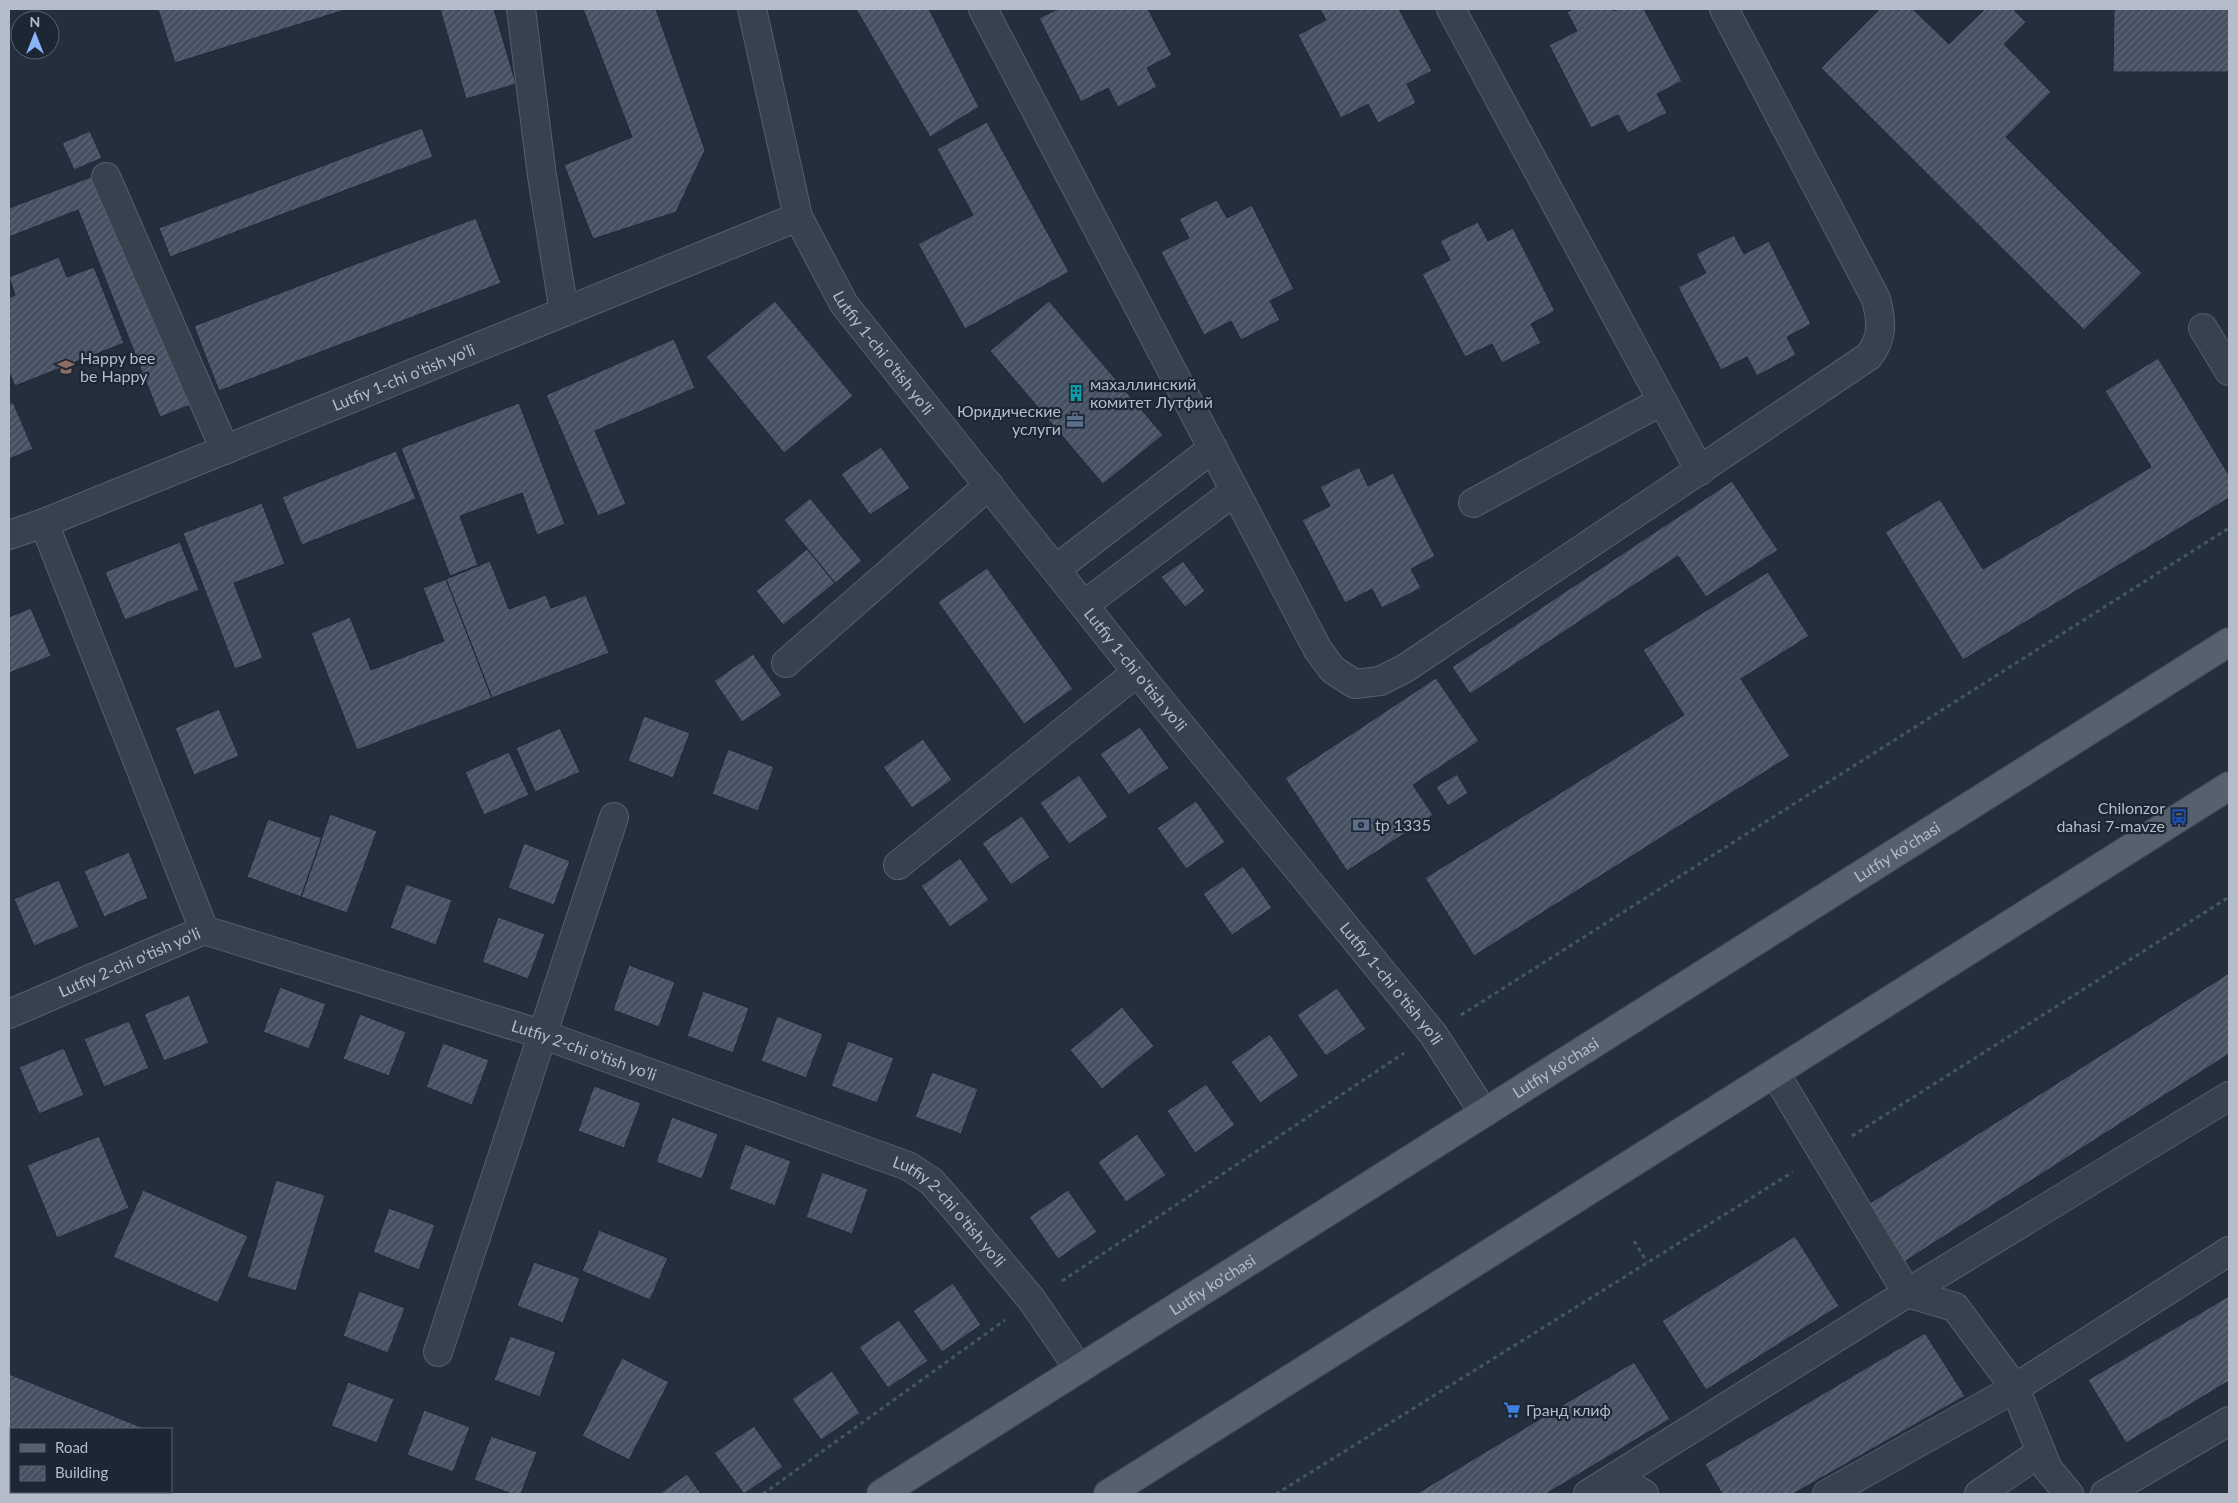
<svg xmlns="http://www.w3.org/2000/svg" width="2238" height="1503" font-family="Lato,sans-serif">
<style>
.building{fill:url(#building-hatch);stroke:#1f2835}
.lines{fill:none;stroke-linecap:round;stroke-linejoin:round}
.minor-casing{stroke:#565f6c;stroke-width:30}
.major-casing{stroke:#414a57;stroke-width:30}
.path{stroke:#44595c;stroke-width:3;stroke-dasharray:4 4;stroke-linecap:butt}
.minor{stroke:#38414e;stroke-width:28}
.major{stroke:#56606e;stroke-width:28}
.labels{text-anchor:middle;stroke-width:4.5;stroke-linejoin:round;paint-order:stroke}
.street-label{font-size:16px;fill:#b4bcc9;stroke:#1d2633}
.poi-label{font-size:16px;fill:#b4bcc9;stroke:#1d2633;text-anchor:start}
</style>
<defs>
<pattern id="building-hatch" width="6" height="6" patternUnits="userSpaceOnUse" patternTransform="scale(1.25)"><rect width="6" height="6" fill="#455162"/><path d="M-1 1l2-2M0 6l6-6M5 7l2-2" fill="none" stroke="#5d6877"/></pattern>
</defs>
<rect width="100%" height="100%" fill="#242f3e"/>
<path class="building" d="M158,9H348L175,63Z
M440,9H494L516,84L466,99Z
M583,9H656L705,150L676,212L593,239L564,165L632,137Z
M856,9H929L979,107L930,137Z
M1058,9H1148L1172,55L1147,68L1157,87L1118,107L1108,88L1081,102L1039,18Z
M1320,9H1399L1432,71L1407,84L1416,103L1378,123L1368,104L1341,118L1298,35L1326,20Z
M1573,9H1613L1614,11L1619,9H1644L1682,81L1657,94L1667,113L1628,133L1618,115L1591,128L1549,45L1577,31L1567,12Z
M1880,9H1913L1949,44L1985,9H2013L2026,22L2004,44L2051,92L2006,137L2142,273L2084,330L1821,68Z
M2114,9H2229V72H2113Z
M987,122L1069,272L965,329L918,244L973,215L937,149Z
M422,128L433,157L170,257L159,228Z
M90,131L102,158L74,170L62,143Z
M91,177L190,405L160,417L78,210L9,237V208Z
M1217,200L1227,218L1252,205L1294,289L1270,301L1280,320L1241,340L1231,321L1204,335L1161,252L1189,238L1179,219Z
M476,218L501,283L219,391L194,326Z
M1478,222L1488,241L1513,228L1555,311L1531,324L1541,343L1502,363L1492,344L1465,357L1422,274L1450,260L1440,241Z
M1734,235L1744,254L1769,241L1811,324L1787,337L1796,355L1757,376L1747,357L1721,370L1678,287L1706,273L1696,254Z
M59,257L67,277L94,267L124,343L15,386L9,372V298L15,295L9,277Z
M775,301L853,396L784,453L706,357Z
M1049,301L1163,435L1103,484L990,351Z
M674,339L695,388L595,431L626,504L598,516L546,395Z
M2158,358L2229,475V498L1963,660L1885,532L1940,499L1983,569L2151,467L2105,391Z
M13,402L33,449L9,459V404Z
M519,403L565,524L537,535L522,493L460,516L478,565L450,576L401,448Z
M881,447L910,488L870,515L841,474Z
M396,451L416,499L302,545L282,497Z
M1359,467L1368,486L1393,473L1435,556L1411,569L1421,588L1382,608L1372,589L1345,603L1302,520L1330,506L1320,487Z
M1732,481L1778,550L1706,597L1678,556L1470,694L1452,667Z
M810,498L862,561L835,583L784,520Z
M262,503L285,564L234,583L263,658L235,669L183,533Z
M180,542L199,590L125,620L105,572Z
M807,549L835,583L783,625L756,591Z
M490,561L509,609L546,595L551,608L586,595L609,653L492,698L446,579Z
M1183,561L1205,591L1185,607L1161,577Z
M987,568L1073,689L1024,724L938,602Z
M1768,572L1809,636L1741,679L1790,756L1474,956L1425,878L1684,715L1643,650Z
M446,579L492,698L357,750L311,633L350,617L371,670L444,641L423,588Z
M31,608L51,656L9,673V617Z
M753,654L782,695L742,722L714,681Z
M1436,678L1479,741L1413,785L1433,815L1347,871L1285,778Z
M219,709L239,756L194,775L175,728Z
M644,716L690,733L673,778L628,761Z
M1140,727L1169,768L1129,795L1100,754Z
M560,728L580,772L535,792L516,748Z
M923,739L952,780L912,808L883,767Z
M728,749L774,767L758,811L712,794Z
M509,752L529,795L484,815L465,772Z
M1457,774L1468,793L1448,806L1436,787Z
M1079,775L1108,817L1069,844L1040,803Z
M1196,801L1225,842L1186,869L1157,828Z
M330,814L377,831L347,913L301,897Z
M1022,816L1050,857L1011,885L982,843Z
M268,819L322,838L301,897L247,877Z
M524,843L570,861L554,905L508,888Z
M129,852L148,898L104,917L84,871Z
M960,858L989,900L950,927L921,886Z
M1243,866L1272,908L1232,935L1203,894Z
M59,880L79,927L34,946L14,899Z
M406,884L452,900L436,945L390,928Z
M498,917L545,934L528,979L482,962Z
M629,965L675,982L659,1027L613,1010Z
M2229,973V1054L1904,1262L1867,1205Z
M280,987L326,1004L309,1049L263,1032Z
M1337,988L1366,1029L1326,1056L1297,1015Z
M703,991L749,1008L733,1053L687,1036Z
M189,995L209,1043L164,1061L144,1014Z
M1122,1007L1154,1046L1102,1089L1070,1050Z
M360,1014L406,1032L389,1076L343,1059Z
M777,1016L823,1034L806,1078L761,1061Z
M129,1021L149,1068L104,1087L84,1039Z
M1270,1034L1299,1076L1260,1103L1231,1062Z
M848,1041L894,1058L877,1103L831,1086Z
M443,1043L489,1060L472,1105L426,1087Z
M64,1048L84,1095L39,1114L19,1067Z
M932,1072L978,1089L961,1134L915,1117Z
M1206,1084L1235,1125L1195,1153L1167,1111Z
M594,1086L641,1103L624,1148L578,1131Z
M672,1117L718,1134L702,1179L656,1162Z
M1137,1134L1166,1175L1126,1202L1098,1162Z
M99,1136L129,1208L57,1238L27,1165Z
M745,1144L791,1161L775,1206L729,1189Z
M822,1172L868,1189L852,1234L806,1217Z
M276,1180L325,1195L296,1291L247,1277Z
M143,1190L248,1236L218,1303L113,1257Z
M1068,1190L1097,1232L1058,1259L1029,1217Z
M389,1208L435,1225L419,1270L373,1252Z
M599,1230L668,1258L650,1300L582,1271Z
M1795,1236L1839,1306L1706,1390L1662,1321Z
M534,1262L580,1278L563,1323L517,1306Z
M953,1283L981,1325L942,1352L913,1311Z
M359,1291L405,1308L388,1353L343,1336Z
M2229,1296V1381L2126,1443L2088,1380Z
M899,1320L928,1361L888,1388L859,1347Z
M1925,1333L1965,1396L1793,1494H1722L1705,1464Z
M510,1336L556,1352L540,1397L494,1380Z
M622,1358L669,1382L629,1460L582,1436Z
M1634,1362L1670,1419L1546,1494H1416Z
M832,1371L860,1413L821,1440L792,1399Z
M9,1374L146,1429H11V1455L9,1454Z
M348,1382L394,1399L377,1443L331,1426Z
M424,1410L470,1427L453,1472L407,1455Z
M754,1426L783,1467L744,1494L714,1453Z
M491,1436L537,1452L521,1494H512L474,1480Z
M687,1474L701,1494H659Z
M102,1492H134L133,1494H109Z"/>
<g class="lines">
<g class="minor-casing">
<g id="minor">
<path d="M521,9L542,176L564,312"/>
<path id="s1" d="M752,9L798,217L844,304L1137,672L1433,1034L1484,1113"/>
<path d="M983,9L1318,650L1333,670L1355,684L1380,681L1404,669L1869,356C1883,338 1882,321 1876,299L1724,9"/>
<path d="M1451,9L1700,471"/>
<path d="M106,177L225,450"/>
<path d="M2203,328L2229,371"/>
<path d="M1473,503L1662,401"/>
<path d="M44,523L204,930"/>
<path id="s2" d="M9,535L44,523L798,217"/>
<path d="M1056,569L1213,448"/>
<path d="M1084,605L1235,491"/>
<path d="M786,663L989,485"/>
<path d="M898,865L1137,672"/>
<path id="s3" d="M9,1014L204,930L541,1034L908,1166L931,1181L955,1208L1032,1300L1079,1369"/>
<path d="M1775,1073L1907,1293L1955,1307L2015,1388L2048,1469L2069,1494"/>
<path d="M438,1352L614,817"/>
<path d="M1615,1477L1644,1494"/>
<path d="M1588,1494L1907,1293L2229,1096"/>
<path d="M1827,1494L2015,1388L2229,1251"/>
<path d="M1979,1494L2041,1452"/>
<path d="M2105,1494L2229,1421"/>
</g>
</g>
<g class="major-casing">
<g id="major">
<path id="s4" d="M881,1494L2229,642"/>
<path d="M1108,1494L2229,786"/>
</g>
</g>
<path class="path" d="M1461,1015L2229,528
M1852,1136L2229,897
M1634,1241L1647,1262
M1062,1281L1404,1053
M763,1494L1005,1320
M1276,1494L1793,1172"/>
<use href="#minor" class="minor"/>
<use href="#major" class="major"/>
</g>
<defs>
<g id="school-bare" transform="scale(1.35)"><path d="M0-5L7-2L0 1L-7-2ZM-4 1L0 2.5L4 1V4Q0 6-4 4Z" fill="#8d6e63" stroke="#1d2633" stroke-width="2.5" paint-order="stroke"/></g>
<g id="building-bare" transform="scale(1.35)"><path d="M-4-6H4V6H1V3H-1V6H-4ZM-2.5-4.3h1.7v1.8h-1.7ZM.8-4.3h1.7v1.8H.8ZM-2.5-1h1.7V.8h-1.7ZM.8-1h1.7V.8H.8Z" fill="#0f9aa8" stroke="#1d2633" stroke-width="2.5" paint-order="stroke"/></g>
<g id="office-bare" transform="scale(1.35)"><path d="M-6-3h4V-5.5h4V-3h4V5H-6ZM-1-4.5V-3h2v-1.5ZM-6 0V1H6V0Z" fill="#5c6f8a" stroke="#1d2633" stroke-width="2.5" paint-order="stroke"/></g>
<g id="bus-bare" transform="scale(1.35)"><path d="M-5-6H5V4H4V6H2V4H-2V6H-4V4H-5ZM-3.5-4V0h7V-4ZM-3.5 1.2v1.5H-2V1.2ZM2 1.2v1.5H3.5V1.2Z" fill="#1a4fb4" stroke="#1d2633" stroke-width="2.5" paint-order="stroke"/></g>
<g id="bank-bare" transform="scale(1.35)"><path d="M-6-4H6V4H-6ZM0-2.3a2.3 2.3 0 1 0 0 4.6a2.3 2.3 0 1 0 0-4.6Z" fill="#5c6f8a" stroke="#1d2633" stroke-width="2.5" paint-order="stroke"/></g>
<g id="supermarket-bare" transform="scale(1.35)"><path d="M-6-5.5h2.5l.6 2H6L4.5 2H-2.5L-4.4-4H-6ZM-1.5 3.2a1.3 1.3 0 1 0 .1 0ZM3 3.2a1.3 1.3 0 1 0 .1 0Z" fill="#3f7fe0" stroke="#1d2633" stroke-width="2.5" paint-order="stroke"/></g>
</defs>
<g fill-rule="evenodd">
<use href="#school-bare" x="66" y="367"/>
<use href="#building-bare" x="1076" y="393"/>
<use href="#office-bare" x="1075" y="420"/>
<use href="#bus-bare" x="2179" y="817"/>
<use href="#bank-bare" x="1361" y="825"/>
<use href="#supermarket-bare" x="1512" y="1410"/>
</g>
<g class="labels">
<g class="street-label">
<text dy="6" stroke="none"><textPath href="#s1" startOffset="374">Lutfiy 1-chi o'tish yo'li</textPath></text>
<text dy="6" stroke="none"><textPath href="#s2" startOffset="425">Lutfiy 1-chi o'tish yo'li</textPath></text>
<text dy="6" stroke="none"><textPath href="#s1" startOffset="779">Lutfiy 1-chi o'tish yo'li</textPath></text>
<text dy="6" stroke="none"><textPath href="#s4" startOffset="1202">Lutfiy ko'chasi</textPath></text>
<text dy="6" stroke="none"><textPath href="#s3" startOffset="131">Lutfiy 2-chi o'tish yo'li</textPath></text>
<text dy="6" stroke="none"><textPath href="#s1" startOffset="1184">Lutfiy 1-chi o'tish yo'li</textPath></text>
<text dy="6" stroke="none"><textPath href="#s3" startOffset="611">Lutfiy 2-chi o'tish yo'li</textPath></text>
<text dy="6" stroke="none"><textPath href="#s4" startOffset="798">Lutfiy ko'chasi</textPath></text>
<text dy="6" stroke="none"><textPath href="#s3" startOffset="1016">Lutfiy 2-chi o'tish yo'li</textPath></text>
<text dy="6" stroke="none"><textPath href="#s4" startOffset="392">Lutfiy ko'chasi</textPath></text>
</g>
<g class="poi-label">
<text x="80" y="364">Happy bee<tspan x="80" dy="18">be Happy</tspan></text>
<text x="1090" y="390">махаллинский<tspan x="1090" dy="18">комитет Лутфий</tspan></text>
<text x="1061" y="417" text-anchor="end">Юридические<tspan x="1061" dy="18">услуги</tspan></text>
<text x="2165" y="814" text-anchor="end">Chilonzor<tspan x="2165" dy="18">dahasi 7-mavze</tspan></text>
<text x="1375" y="831">tp 1335</text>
<text x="1526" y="1416">Гранд клиф</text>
</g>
</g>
<rect width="2238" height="1503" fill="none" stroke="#b4bcc9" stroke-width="20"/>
<rect x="10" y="1428" width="162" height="65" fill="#1d2633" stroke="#59626f"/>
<rect x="20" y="1444" width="25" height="8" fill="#56606e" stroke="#59626f"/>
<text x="55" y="1453" font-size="15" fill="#b4bcc9">Road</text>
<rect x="20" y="1466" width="25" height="15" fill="url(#building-hatch)" stroke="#59626f"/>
<text x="55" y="1478" font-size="15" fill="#b4bcc9">Building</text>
<g transform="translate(35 35)"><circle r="24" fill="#1d2633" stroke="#59626f"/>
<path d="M0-4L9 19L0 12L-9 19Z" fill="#8ab4f8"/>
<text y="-8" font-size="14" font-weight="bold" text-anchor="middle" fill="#b4bcc9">N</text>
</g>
</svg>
